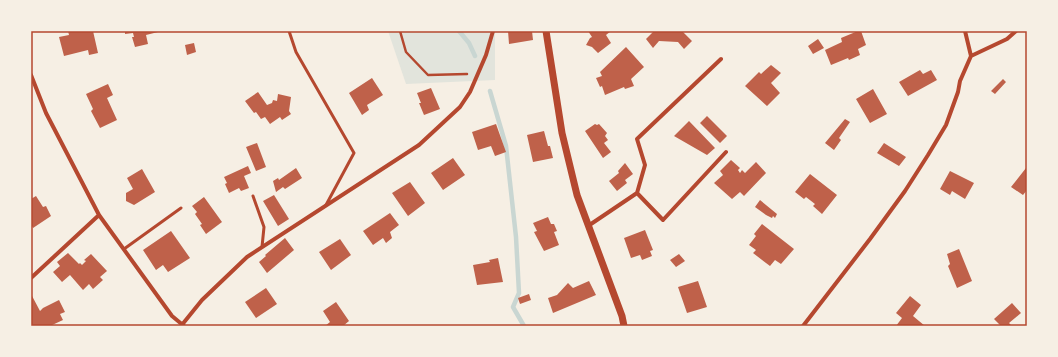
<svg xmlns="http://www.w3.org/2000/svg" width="1058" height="357" font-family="'DM Sans',sans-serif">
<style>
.green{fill:#e2e4dc}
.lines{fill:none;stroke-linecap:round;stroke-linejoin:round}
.stream{stroke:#c9d6d2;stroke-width:4.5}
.building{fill:#bf614a}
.path{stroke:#b5482f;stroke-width:2.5}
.service{stroke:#b5482f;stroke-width:3}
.minor{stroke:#b5482f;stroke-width:4}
.tertiary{stroke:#b5482f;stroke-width:7}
.neatline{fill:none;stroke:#b5482f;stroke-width:1.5}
</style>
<rect width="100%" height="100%" fill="#f6efe4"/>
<path class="green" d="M388,31H495V80L406,84Z"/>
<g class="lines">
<path class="stream" d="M459,31L469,43L475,56
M490,91L506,146L516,237L519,293L513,307L524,326"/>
</g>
<path class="building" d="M68,31H93L98,53L89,55L88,50L64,56L59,37L69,35Z
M125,31H158V32L146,35L148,44L135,47L132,37H134L133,33L125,34Z
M508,31H532L533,40L509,44Z
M588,31H611L606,35L611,43L598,53L592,47L586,45L590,38L592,37Z
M654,31H682L692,41L684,49L678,42L659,41L653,48L646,39Z
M858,31H861L866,45L858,49L860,55L849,60L848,58L831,65L825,50L842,42L841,38Z
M818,39L824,48L813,54L808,46Z
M194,43L196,52L187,55L185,45Z
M626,47L644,67L631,79L634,86L625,89L624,87L605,95L602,86L600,87L596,78L602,76L600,72Z
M771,65L781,73L771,83L780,93L767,106L745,86L759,72L761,74Z
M920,70L923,74L931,70L937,80L908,96L899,82Z
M372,78L383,95L367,105L369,110L362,115L349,93Z
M1003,79L1006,82L995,94L991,91Z
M108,84L113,95L107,98L117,120L100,128L91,111L93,109L86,94Z
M431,88L440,109L424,115L419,103H421L417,93Z
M873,89L887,114L870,123L856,99Z
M258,92L267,105L272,103L273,100L277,101L278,94L291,97L289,111L291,114L282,120L280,117L270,124L265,117L261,119L256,112L254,113L245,101Z
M707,116L727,136L720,143L700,123Z
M845,119L850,122L839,138L841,140L834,150L825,143Z
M689,121L715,148L707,155L674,136Z
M496,124L506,152L495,156L491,146L478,150L472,132Z
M595,124L597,125L599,124L607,133L605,136L608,140L604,143L611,152L603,158L585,131Z
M544,131L548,146H550L553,158L533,162L527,135Z
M257,143L266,167L256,171L246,147Z
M884,143L906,157L899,166L877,153Z
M453,158L465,175L443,190L431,173Z
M731,160L740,168L738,170L740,173L742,170L745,173L756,162L766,173L744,196L740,192L732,199L714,183L723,175L720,171Z
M625,163L633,174L625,180L627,183L617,191L609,181L619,173L618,171Z
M248,166L251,173L244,176L249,188L241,191L239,188L229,193L225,184L227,183L224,177Z
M296,168L302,178L285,189L283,187L276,192L273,181L278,178L279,180Z
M1026,168L1027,169V190L1023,195L1011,187Z
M142,169L155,192L134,205L126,201V193L133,189L127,178Z
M950,171L974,183L965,199L952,191L950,195L940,189Z
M810,174L837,195L822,214L813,206L815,204L806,197L804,199L795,192Z
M410,182L425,203L408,216L392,193Z
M274,195L289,219L278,226L263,201Z
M36,196L43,207L46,206L51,216L33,228L31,224V199Z
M204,197L222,222L206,234L200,225L202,224L195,214L197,212L192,206Z
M760,200L777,214L775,218L773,216L772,218L766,215L755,207Z
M390,213L399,225L390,232L392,238L386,243L383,238L373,245L363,231Z
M548,217L551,224H554L557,231L554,232L559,245L544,251L534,232L537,231L533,223Z
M762,224L794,249L781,264L775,260L770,266L753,253L756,250L749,245L756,236L754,234Z
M645,230L653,250L650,251L652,256L642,260L640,255L631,258L624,238Z
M171,231L190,258L168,272L163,265L156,270L143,250Z
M285,238L294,250L267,273L259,262L266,256L265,255Z
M340,239L351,255L331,270L319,252Z
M959,249L972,281L957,288L948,266L950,264L947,254Z
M68,253L79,264L80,263L82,265L86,261L84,260L91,254L107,271L100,277L103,280L93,289L89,284L83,290L70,275L62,282L53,272L60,266L57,262Z
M679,254L685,261L676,267L670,260Z
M498,258L503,282L477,285L473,265L490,262L489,260Z
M589,281L596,295L553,313L548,298L557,295L568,283L573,288Z
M698,281L707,307L687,313L678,287Z
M266,288L277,304L256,318L245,302Z
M31,294L40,311L43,308L59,300L65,312L60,314L63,320L50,326H31Z
M529,294L531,300L520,304L518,298Z
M910,296L921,305L913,316L925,326H896L902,318L896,313Z
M336,302L349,321L343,326H325L330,322L323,311Z
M1012,303L1021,313L1009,323L1012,326H999L1000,325L994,319Z"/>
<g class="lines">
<path class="path" d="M400,31L406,52L428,75L467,74"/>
<path class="service" d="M289,31L296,52L354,153L326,205
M253,196L264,227L262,247
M124,249L181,208"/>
<path class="minor" d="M965,31L971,56
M971,56L1007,39L1016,31
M31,75L46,113L99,215L172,316L184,326
M637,193L663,220L726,152
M588,226L637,193L645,165L637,139L721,59
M31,278L99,215
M181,326L202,300L247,257L419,145L460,107L470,92L486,55L493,31
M803,326L870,239L905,191L928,155L946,125L958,92L960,81L971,56"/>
<path class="tertiary" d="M546,31L562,133L577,195L622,316L624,326"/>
</g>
<rect width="1058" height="357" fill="none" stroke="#f6efe4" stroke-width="64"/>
<rect x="32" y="32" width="994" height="293" class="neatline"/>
</svg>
